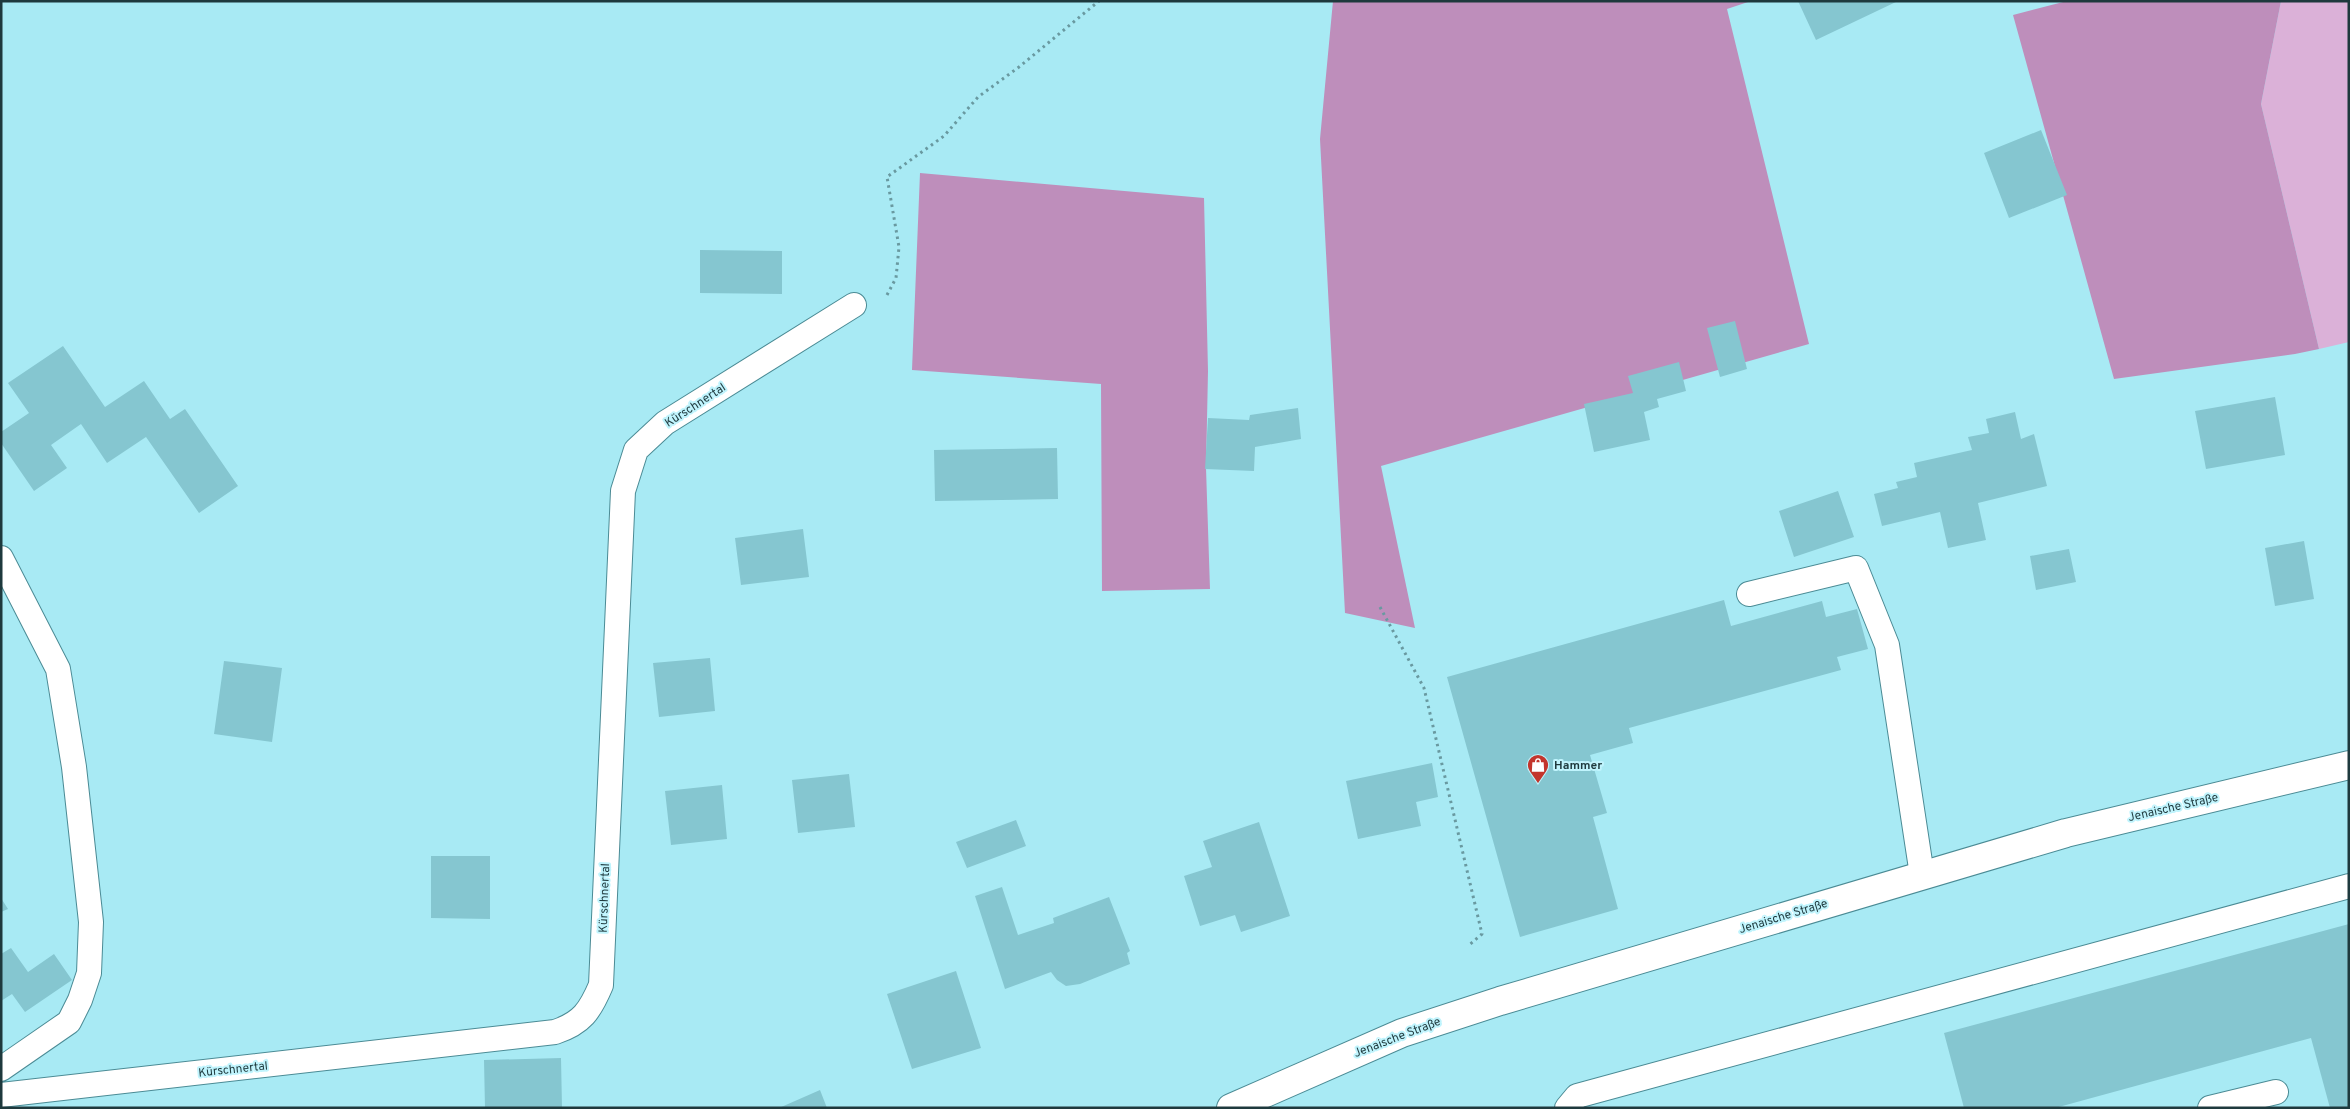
<svg xmlns="http://www.w3.org/2000/svg" width="2350" height="1109" font-family="Overpass,sans-serif">
<style>
.green{fill:#dbb1d8}
.forest{fill:#be8ebb}
.building{fill:#85c6d0}
.lines{fill:none;stroke-linecap:round;stroke-linejoin:round}
.service-casing{stroke:#4b8b95;stroke-width:26}
.primary-casing{stroke:#4b8b95;stroke-width:30}
.path{stroke:#6999a0;stroke-width:3;stroke-dasharray:2.5 4;stroke-linecap:butt}
.service{stroke:#fff;stroke-width:24}
.primary{stroke:#fff;stroke-width:28}
.labels{text-anchor:middle;stroke-width:4;stroke-linejoin:round;paint-order:stroke}
.street-label{font-size:12px;fill:#1e393d;stroke:#c0f4fd}
.poi-label{font-size:12px;font-weight:bold;fill:#1e393d;stroke:#c0f4fd;text-anchor:start}
</style>
<rect width="100%" height="100%" fill="#a8eaf4"/>
<path class="green" d="M2281,1H2349V342L2319,349L2261,104Z"/>
<path class="forest" d="M1333,1H1751L1727,9L1809,344L1381,466L1415,628L1345,613L1320,139Z
M2067,1H2281L2261,104L2319,349L2295,354L2114,379L2013,15Z
M920,173L1204,198L1208,371L1206,468L1210,589L1102,591L1101,384L912,370Z"/>
<path class="building" d="M1798,1H1898L1816,40Z
M2041,130L2067,195L2009,218L1984,153Z
M700,250L782,251V294L700,293Z
M1735,321L1747,369L1720,377L1707,328Z
M63,346L105,407L144,381L170,419L185,409L238,486L199,513L146,437L107,463L81,424L51,445L67,468L34,491L1,443V432L29,413L8,383Z
M1679,362L1686,391L1657,399L1659,407L1644,412L1650,440L1594,452L1584,404L1633,393L1628,376Z
M2275,397L2285,455L2206,469L2195,411Z
M1298,408L1301,439L1255,447L1254,471L1205,469L1208,418L1249,420L1250,415Z
M2015,412L2021,439L2034,434L2047,486L1978,503L1986,540L1948,548L1940,512L1882,526L1874,494L1898,488L1896,482L1917,477L1914,463L1972,450L1968,437L1989,433L1986,419Z
M1057,448L1058,499L935,501L934,450Z
M1838,491L1854,537L1794,557L1779,511Z
M803,529L809,577L741,585L735,538Z
M2304,541L2314,599L2275,606L2265,548Z
M2069,549L2076,582L2036,590L2030,556Z
M1724,600L1731,626L1822,601L1826,617L1857,609L1868,649L1837,657L1841,670L1629,728L1633,743L1590,755L1607,813L1593,817L1618,909L1520,937L1447,677Z
M710,658L715,711L659,717L653,663Z
M224,661L282,668L272,742L214,734Z
M1432,763L1438,797L1416,802L1421,826L1358,839L1346,781Z
M849,774L855,827L798,833L792,780Z
M722,785L727,839L671,845L665,791Z
M1016,820L1026,846L967,868L956,842Z
M1259,822L1290,916L1241,932L1235,915L1200,926L1184,876L1212,867L1203,841Z
M431,856H490V919L431,918Z
M1002,887L1018,935L1054,923L1053,918L1109,897L1130,951L1127,953L1130,964L1080,984L1066,986L1057,980L1051,972L1005,989L975,896Z
M1,898L8,909L1,912Z
M2349,924V1108H2330L2311,1038L2055,1108H1964L1944,1033Z
M11,948L28,972L54,954L72,980L25,1012L12,994L1,1001V954Z
M956,971L981,1048L912,1069L887,994Z
M561,1058L562,1108H485L484,1060Z
M820,1090L827,1108H779Z"/>
<g class="lines">
<g class="service-casing">
<path id="service" d="M1,558L58,669L74,767L91,922L89,973L80,1000L69,1022L1,1069
M1749,594L1856,568L1887,645L1922,875
M1,1095L555,1032C582,1023 590,1011 601,985L623,491L636,450L665,423L854,305
M1567,1108L1577,1096L2349,886
M2210,1108L2276,1092"/>
</g>
<g class="primary-casing">
<path id="primary" d="M1231,1108L1402,1033L1500,1001L2066,833L2349,765"/>
</g>
<path class="path" d="M887,295L896,278L899,247L887,177L944,136L978,97L1019,67L1099,1
M1380,607L1424,688L1482,934L1468,946"/>
<use href="#service" class="service"/>
<use href="#primary" class="primary"/>
</g>
<defs>
<g id="shop-pin" transform="scale(1.125)"><path d="M0 17L-7.5 6A9.5 9.5 0 1 1 7.5 6Z" fill="#c3352c" stroke="#c0f4fd"/><path d="M-5-2.5h2.3a2.7 3.5 0 0 1 5.4 0H5L5.5 6h-11ZM-1.5-2.5h3a1.5 2.3 0 0 0-3 0Z" fill="#fff"/></g>
</defs>
<g fill-rule="evenodd">
<use href="#shop-pin" x="1538" y="765"/>
</g>
<g class="labels">
<g class="street-label">
<text transform="translate(695 405) rotate(-33)" y="4">Kürschnertal</text>
<text transform="translate(2173 807) rotate(-13)" y="4">Jenaische Straße</text>
<text transform="translate(604 898) rotate(-88)" y="4">Kürschnertal</text>
<text transform="translate(1783 916) rotate(-17)" y="4">Jenaische Straße</text>
<text transform="translate(1397 1037) rotate(-21)" y="4">Jenaische Straße</text>
<text transform="translate(233 1069) rotate(-6)" y="4">Kürschnertal</text>
</g>
<g class="poi-label">
<text x="1554" y="769">Hammer</text>
</g>
</g>
<rect width="2350" height="1109" fill="none" stroke="#1e393d" stroke-width="5"/>
</svg>
